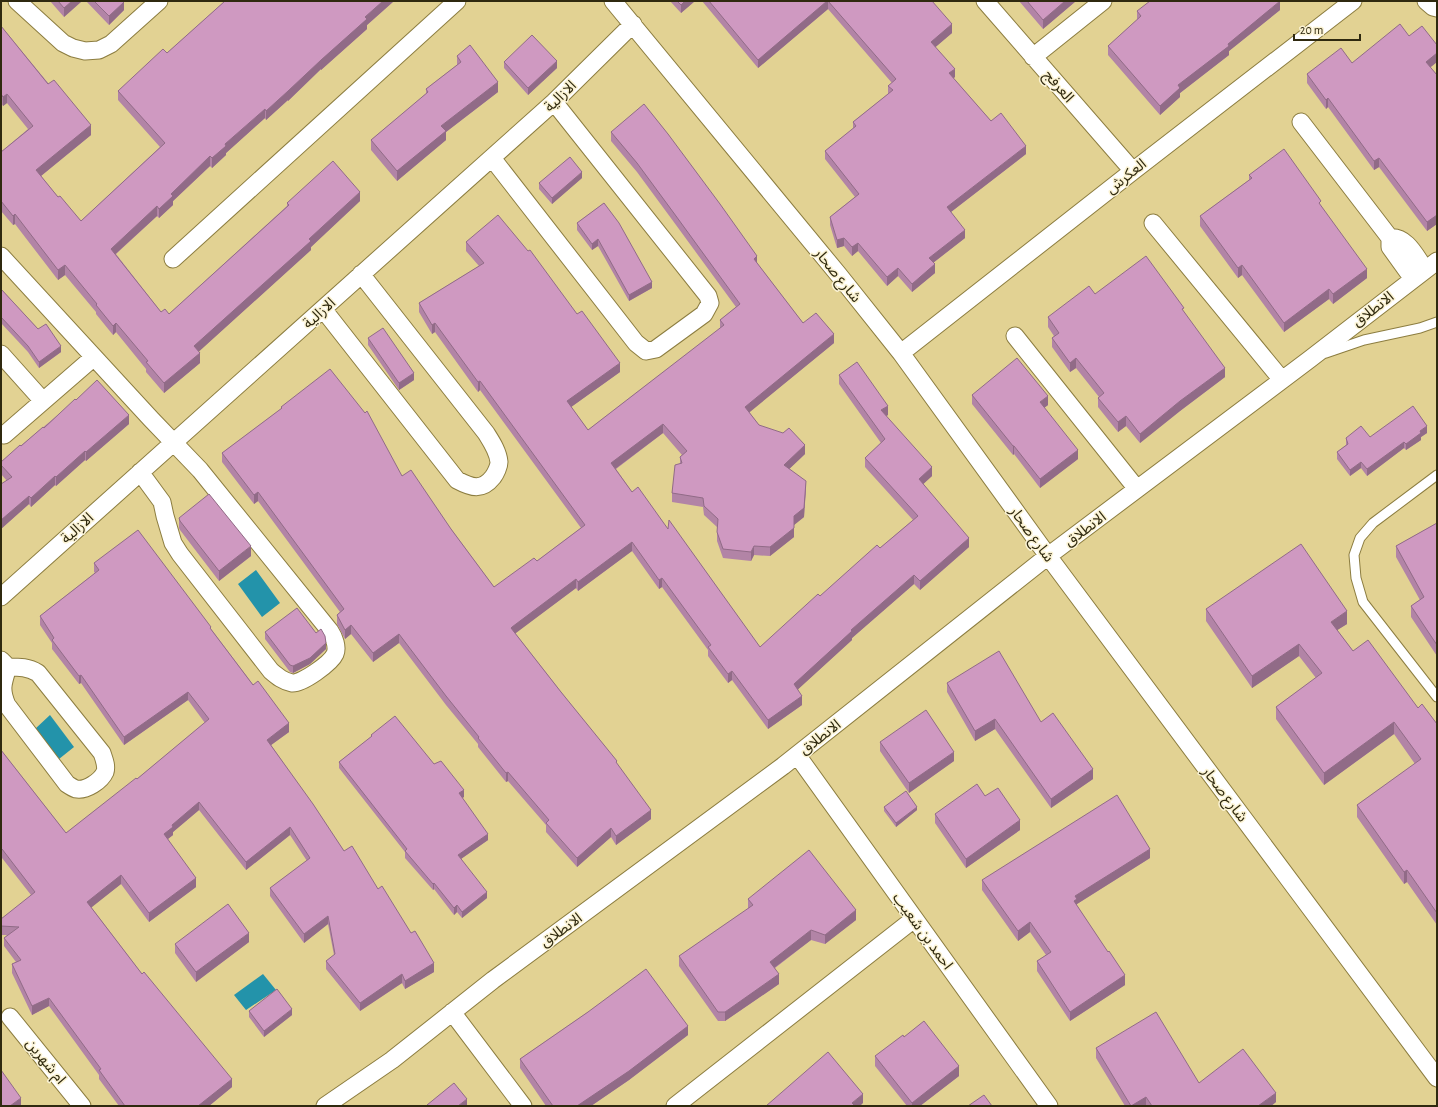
<svg xmlns="http://www.w3.org/2000/svg" width="1438" height="1107" font-family="'Alegreya Sans','Noto Sans Arabic',sans-serif">
<style>
.water{fill:#2393aa}
.lines{fill:none;stroke-linecap:round;stroke-linejoin:round}
.lane-casing{stroke:#8c7d40;stroke-width:11}
.street-casing{stroke:#8c7d40;stroke-width:19}
.lane{stroke:#fff;stroke-width:9}
.street{stroke:#fff;stroke-width:17}
.wall{fill:#b284a6}
.shaded-wall{fill:#916b87}
.building{fill:#cf99c1;stroke:#916b87}
.labels{text-anchor:middle;stroke-width:3;stroke-linejoin:round;paint-order:stroke}
.street-label{font-size:15px;fill:#2f290f;stroke:#fbf3d4}
</style>
<rect width="100%" height="100%" fill="#e2d293"/>
<path class="water" d="M256,570L280,603L262,617L238,584Z
M50,715L74,747L59,759L35,729Z
M263,974L276,990L246,1010L234,995Z"/>
<g class="lines">
<g class="lane-casing">
<path id="lane" d="M1326,353L1364,340L1420,328L1437,322
M1437,475L1373,523L1360,538L1354,555L1356,578L1363,602L1437,697"/>
</g>
<g class="street-casing">
<path id="street" d="M17,1L63,43L73,48L85,51L99,50L111,44L159,1
M613,1L838,274L901,353L1048,556L1437,1078
M985,1L1133,171
M1426,1L1433,7L1437,8
M1033,57L1103,1
M1301,122L1390,238V247L1413,279
M492,158L636,343L646,351L656,349L704,314L710,303L708,296L554,102
M1153,223L1282,380
M1390,238C1407,236 1416,257 1425,269
M1,256L151,419L200,470L330,631C334,637 338,647 335,654C331,663 302,684 292,683C283,681 278,677 271,671L180,554L173,543L165,516L162,502L140,472
M173,259L457,1
M323,309L457,480C472,488 482,491 493,477C496,473 499,466 499,462C498,451 491,441 486,433L361,274
M1015,336L1137,489
M901,353L1133,171L1353,1
M1,354L43,401
M4,435L94,357
M1,597L554,102L633,24
M1,660L8,667C20,667 28,667 38,673L102,753C104,759 107,766 105,772C101,781 86,791 76,789C73,788 70,786 67,784L7,705C0,689 3,683 8,667
M797,755L1049,1106
M452,1012L523,1106
M10,1017L82,1106
M325,1106L392,1060L493,980L783,766L1048,556L1310,359L1437,261
M675,1106L914,919"/>
</g>
<use href="#lane" class="lane"/>
<use href="#street" class="street"/>
</g>
<path class="wall" d="M50,1H82L64,17Z
M86,1H123L124,10L109,25Z
M225,1H394L367,25V29L321,70V69L288,101V100L266,120L265,118L226,153V155L212,168L210,166L173,201V205L159,218L157,216L116,254L161,312L169,314L287,206V203L360,201L311,247V250L198,352L200,363L164,393L146,372V369L116,332L113,335L96,314V312L65,275L58,280L15,224L13,225L1,211V152L28,129L7,103L3,106L1,103V26L91,135L41,176L58,197L81,221L160,147L118,100V91L167,53Z
M670,1H695L681,13Z
M702,1H932L952,33L935,47L955,77L953,78L991,121L1026,154L951,212L965,238L933,263L935,273L912,292L898,276L887,286L858,251L852,256L844,246L837,248L830,225V217L855,197L825,159V151L853,129V122L888,94V86L892,83L828,9L758,68Z
M1019,1H1076L1043,29Z
M1280,10L1229,51V55L1180,93V97L1160,115L1108,55V46L1137,20V11Z
M1409,36L1437,45V62L1430,67L1437,75V224L1427,231L1379,167L1374,170L1328,107L1326,109L1307,83V74L1352,63Z
M457,56L498,92L446,132V140L397,181L371,150V140L426,94V89L457,65Z
M504,62L557,68L528,95L504,68Z
M611,132L757,263L803,323L834,343L749,412L759,425L805,454L789,469L806,490L804,517L794,525V537L770,556L754,555L751,561L723,558L717,541V527L704,515L703,507L672,502V493L680,464V457L682,455L663,433L616,469L632,492L668,529L760,647L820,596L880,548L913,520L865,467V458L881,443L839,384V375L888,415L886,416L932,476L923,484L969,547L920,590L914,584L852,638V640L798,689L802,705L768,729L732,680L728,683L708,656V650L662,587L659,589L632,551L578,591L576,588L515,633L561,692L617,764L651,819L616,845L611,837L577,867L546,832V825L508,781L506,782L478,747V744L446,705L399,643L373,662L351,634L345,639L337,624V615L340,612L258,501L254,504L222,462V453L281,409V407L402,476L451,529L494,587L537,561L581,528L480,390L478,392L435,332L432,334L419,312V303L479,266L466,251V242L620,372L571,407L588,430L720,329V320L736,307L676,225L637,172L611,141Z
M1249,175L1321,206L1367,278L1333,304L1329,299L1284,332L1242,275L1238,278L1200,226V216L1249,180Z
M582,178L552,204L539,189V183Z
M604,203L652,288L629,301L598,246L592,250L577,230V223Z
M1,289L38,329L61,352L39,368L28,352L1,323Z
M1095,294L1184,312L1225,377L1180,411L1140,443L1126,426L1118,432L1098,407V398L1099,397L1076,368L1070,372L1052,347V338L1054,336L1048,327V317Z
M368,338L414,380L399,390L368,345Z
M972,395L1048,405L1044,408L1078,459L1040,488L1014,454L1013,455L972,404Z
M76,400L129,424L86,461L85,460L56,486L55,485L31,507L29,504L1,529V484L7,481L1,474V462Z
M1427,433L1421,437V440L1406,450L1404,448L1367,476L1361,468L1350,476L1337,459V452L1346,445V438L1370,437Z
M179,518L251,556L219,581L180,530L179,528Z
M1437,523V656L1411,617V606L1420,600L1396,557V546Z
M94,563L211,629L289,732L271,745L344,851L378,889L434,972L405,989L402,983L360,1011L326,969V961L334,955L328,924L304,943L270,896V888L307,861L290,835L246,870L199,810L173,832V835L168,839L196,887L149,922L121,884L91,907L142,974L232,1087L209,1106H119L99,1079V1075L49,1006L32,1015L12,973V964L16,962L4,946V938L7,935H1V926L31,895L2,858L1,859V750L66,833L137,779L205,723L188,700L124,745L81,683L79,684L52,649V643L40,625V616L95,573L94,572Z
M1206,609L1347,624L1337,630L1353,651L1437,724V925L1407,882L1404,884L1357,817V805L1415,764L1394,734L1324,785L1276,719V707L1316,678L1299,656L1252,688L1206,621Z
M265,632L326,649L310,664L293,673L290,672L265,639Z
M947,683L1093,779L1051,808L995,729L975,741L947,692Z
M371,735L434,764L464,797L462,798L488,840L461,859L487,898L462,918L457,912L454,915L434,889L433,890L405,858V852L339,768V762L371,737Z
M880,742L954,761L909,793L880,751Z
M985,796L1020,830L966,868L935,823V814Z
M884,807L917,810L896,827L884,811Z
M1150,858L1077,904V906L1125,985L1070,1021L1037,971V961L1046,955L1030,932L1018,941L982,890V880Z
M748,899L856,920L825,944L811,940L775,968L779,984L725,1021H718L679,966V956L748,909Z
M249,942L196,982L175,953V944Z
M249,1011L292,1015L264,1037L249,1017Z
M588,1012L688,1035L629,1080L591,1106H546L520,1068V1059Z
M904,1037L959,1076L920,1106H907L875,1066V1056Z
M1096,1048L1199,1083L1276,1102L1271,1106H1125L1096,1058Z"/>
<path class="shaded-wall" d="M72,1H82L64,17V8Z
M383,1H394L367,25V29L321,70V60L365,17Z
M685,1H695L681,13V5Z
M827,1H828V9L758,68V60Z
M1065,1H1076L1043,29V20Z
M1280,1V10L1229,51V55L1180,93V97L1160,115V106L1178,85Z
M124,2V10L109,25V16Z
M952,24V33L931,51V42Z
M1437,53V62L1426,71V62Z
M321,60V69L288,101V91Z
M557,61V68L528,95V88Z
M955,69V77L949,82V73Z
M498,82V92L446,132V140L397,181V171L441,126Z
M288,91V100L266,120V111Z
M7,94V103L3,106V97Z
M1328,98V107L1326,109V100Z
M265,109V118L226,153V155L212,168V158L225,144Z
M91,125V135L36,180V170Z
M1026,146V154L947,215V207Z
M210,156V166L173,201V205L159,218V209L171,194Z
M1379,158V167L1374,170V161Z
M582,172V178L552,204V198Z
M360,192V201L311,247V250L194,356V346L309,239Z
M157,206V216L111,258V249Z
M15,214V224L13,225V216Z
M1437,215V224L1427,231V222Z
M965,230V238L929,266V258Z
M844,238V246L837,248V240Z
M598,239V246L592,250V244Z
M858,243V251L852,256V247Z
M757,256V265L754,259Z
M935,264V273L912,292V284Z
M65,265V275L58,280V270Z
M1242,265V275L1238,278V268Z
M898,268V276L887,286V277Z
M1367,269V278L1333,304V294Z
M652,282V288L629,301V295Z
M1329,289V299L1284,332V323Z
M116,323V332L113,335V326Z
M435,323V332L432,334V325Z
M834,334V343L745,416V407Z
M61,346V352L39,368V362Z
M200,353V363L164,393V383Z
M1076,358V368L1070,372V363Z
M620,363V372L567,410V401Z
M1225,368V377L1180,411L1140,443V434L1180,401Z
M414,373V380L399,390V383Z
M480,381V390L478,392V382Z
M1048,396V405L1040,411V402Z
M888,406V415L881,419V410Z
M129,415V424L86,461V452Z
M1126,416V426L1118,432V422Z
M663,424V433L611,472V463Z
M1427,426V433L1421,437V440L1406,450V444L1420,431Z
M1404,442V448L1367,476V469Z
M805,445V454L784,474V465Z
M1013,446H1014V454L1013,455Z
M1078,450V459L1040,488V479Z
M85,451V460L56,486V477Z
M1361,462V468L1350,476V470Z
M932,467V476L919,488V479Z
M55,476V485L31,507V498Z
M806,481L804,517L794,525V516Z
M258,492V501L254,504V495Z
M29,496V504L1,529V520Z
M794,528V537L770,556V547Z
M969,538V547L920,590V581Z
M632,542V551L578,591V582Z
M251,546V556L219,581V571Z
M754,546V555L751,561V552Z
M914,575V584L852,638V640L794,693V684L851,630Z
M662,578V587L659,589V580Z
M576,579V588L512,636L511,628L512,627Z
M1347,611V624L1331,634V622Z
M351,625V634L345,639V630Z
M399,634V643L373,662V653Z
M326,643V649L310,664L293,673V666Z
M1299,644V656L1252,688V676Z
M732,671V680L728,683V674Z
M81,675V683L79,684V676Z
M188,692V700L124,745V737Z
M802,696V705L768,729V720Z
M995,719V729L975,741V731Z
M1394,722V734L1324,785V773Z
M289,723V732L267,748V740Z
M954,752V761L909,793V783Z
M1093,769V779L1051,808V799Z
M508,772V781L506,782V773Z
M464,790V797L459,800V793Z
M199,802V810L173,832V835L164,842V834L172,825Z
M917,807V810L896,827V823Z
M651,810V819L616,845V836Z
M1020,820V830L966,868V859Z
M290,827V835L246,870V862Z
M611,828V837L577,867V858Z
M488,834V840L458,861V855Z
M2,849V858L1,859V850Z
M1150,849V858L1077,904V908L1074,901L1075,896Z
M1407,870V882L1404,884V872Z
M121,875V884L87,911V902Z
M196,878V887L149,922V913Z
M434,883V889L433,890V884Z
M487,892V898L462,918V912Z
M457,905V912L454,915V908Z
M856,910V920L825,944V935Z
M328,916V924L304,943V934Z
M1030,922V932L1018,941V931Z
M811,930V940L770,971V962Z
M249,933V942L196,982V972Z
M434,963V972L405,989V981Z
M402,974V983L360,1011V1003Z
M779,974V984L725,1021V1012Z
M1125,975V985L1070,1021V1012Z
M49,998V1006L32,1015V1006Z
M292,1009V1015L264,1037V1031Z
M688,1026V1035L629,1080L591,1106H577Z
M959,1066V1076L920,1106H912V1103Z
M232,1079V1087L209,1106H198Z
M1276,1093V1102L1271,1106H1258Z
M863,1094V1103L860,1106H852V1103Z
M1146,1097V1106H1131Z
M21,1098V1106H10Z
M467,1099V1106H458Z"/>
<path class="building" d="M58,1H72L64,8Z
M94,1H123L124,2L109,16Z
M225,1H383L365,17L367,19L321,60L288,91L266,111L265,109L225,144L226,146L212,158L210,156L171,194L173,196L159,209L157,206L111,249L161,312L165,309L169,314L289,205L287,203L333,161L360,192L309,239L311,241L194,346L200,353L164,383L146,362L148,361L116,323L113,326L96,305L97,304L65,265L58,270L15,214L13,216L1,201V152L33,126L7,94L3,97L1,94V26L48,84L54,80L91,125L36,170L58,197L60,196L81,221L165,143L118,91L163,49L167,53Z
M677,1H685L681,5Z
M709,1H827L758,60Z
M828,1H932L952,24L931,42L955,69L949,73L991,121L1001,113L1026,146L947,207L965,230L929,258L935,264L912,284L898,268L887,277L858,243L852,247L844,238L837,240L830,217L859,194L825,151L856,126L853,122L893,90L888,86L896,79Z
M1027,1H1065L1043,20Z
M1150,1H1280L1228,44L1229,46L1178,85L1180,88L1160,106L1108,46L1141,16L1137,11Z
M1400,24L1409,36L1422,26L1437,45V53L1426,62L1437,75V215L1427,222L1379,158L1374,161L1328,98L1326,100L1307,74L1341,48L1352,63Z
M532,35L557,61L528,88L504,62Z
M470,45L498,82L441,126L446,131L397,171L371,140L428,92L426,89L461,62L457,56Z
M644,104L668,134L720,204L757,256L754,259L803,323L816,313L834,334L745,407L759,425L783,433L789,428L805,445L784,465L806,481L804,508L794,516V528L770,547L754,546L751,552L723,549L717,532L718,519L704,506L703,498L672,493L675,465L682,463L680,457L687,451L663,424L611,463L632,492L638,487L668,529L669,520L760,647L818,594L820,596L877,545L880,548L918,516L865,458L885,439L839,375L857,362L888,406L881,410L932,467L919,479L969,538L920,581L914,575L851,630L852,631L794,684L802,696L768,720L732,671L728,674L708,647L711,645L662,578L659,580L632,542L578,582L576,579L512,627L511,628L561,692L617,761L616,762L651,810L616,836L611,828L577,858L546,823L549,820L508,772L506,773L478,738L479,737L446,696L399,634L373,653L351,625L345,630L337,615L344,609L258,492L254,495L222,453L282,408L281,407L330,369L365,413L367,411L402,476L411,470L451,529L494,587L534,558L537,561L585,525L480,381L478,382L435,323L432,325L419,303L484,263L466,242L498,215L528,251L530,250L577,314L582,311L620,363L567,401L588,430L724,325L720,320L740,304L676,216L637,163L611,132Z
M1284,149L1321,201L1319,203L1367,269L1333,294L1329,289L1284,323L1242,265L1238,268L1200,216L1252,178L1249,175Z
M570,157L582,172L552,198L539,183Z
M604,203L619,223L652,282L629,295L598,239L592,244L577,223Z
M1146,256L1184,308L1182,309L1225,368L1180,401L1140,434L1126,416L1118,422L1098,398L1104,393L1076,358L1070,363L1052,338L1059,333L1048,317L1089,286L1095,294Z
M1,289L38,329L46,324L61,346L39,362L28,346L1,317Z
M383,328L414,373L399,383L368,338Z
M1017,358L1048,396L1040,402L1078,450L1040,479L1014,446H1013L972,395Z
M97,380L129,415L86,452L85,451L56,477L55,476L31,498L29,496L1,520V484L12,477L1,465V462L20,445L21,446L43,427L44,428L75,399L76,400Z
M1413,406L1427,426L1420,431L1421,433L1406,444L1404,442L1367,469L1361,462L1350,470L1337,452L1348,444L1346,438L1361,426L1370,437Z
M209,494L251,546L219,571L180,521L179,518Z
M1437,523V645L1411,606L1424,597L1396,546Z
M138,530L211,627L210,628L253,685L258,681L289,723L267,740L313,804L344,851L352,846L378,889L382,886L411,933L415,931L434,963L405,981L402,974L360,1003L326,961L335,954L328,916L304,934L270,888L310,858L290,827L246,862L199,802L172,825L173,827L164,834L196,878L149,913L121,875L87,902L142,974L144,972L232,1079L198,1106H125L99,1070L101,1069L49,998L32,1006L12,964L21,960L4,938L19,927L1,926V919L35,892L2,849L1,850V750L66,833L136,778L137,779L209,719L188,692L124,737L81,675L79,676L52,640L54,638L40,616L99,570L94,563Z
M1301,544L1347,611L1331,622L1353,651L1368,640L1418,708L1422,704L1437,724V913L1407,870L1404,872L1357,805L1421,759L1394,722L1324,773L1276,707L1322,673L1299,644L1252,676L1206,609Z
M297,608L316,633L321,629L325,636L326,643L310,658L293,666L290,665L265,632Z
M999,651L1041,722L1053,713L1093,769L1051,799L995,719L975,731L947,683Z
M926,710L954,752L909,783L880,742Z
M395,716L434,764L441,761L464,790L459,793L488,834L458,855L487,892L462,912L457,905L454,908L434,883L433,884L405,851L407,849L339,762L372,736L371,735Z
M977,784L985,796L998,788L1020,820L966,859L935,814Z
M906,791L917,807L896,823L884,807Z
M1117,795L1150,849L1075,896L1077,899L1074,901L1108,952L1109,951L1125,975L1070,1012L1037,961L1051,952L1030,922L1018,931L982,880Z
M809,850L856,910L825,935L811,930L770,962L779,974L725,1012H718L679,956L753,905L748,899Z
M228,904L249,933L196,972L175,944Z
M646,969L688,1026L629,1071L577,1106H553L520,1059L588,1012Z
M277,989L292,1009L264,1031L249,1011Z
M1156,1012L1199,1083L1243,1049L1276,1093L1258,1106H1152L1146,1097L1131,1106L1096,1048Z
M924,1021L959,1066L912,1103L875,1056L903,1035L904,1037Z
M828,1052L863,1094L852,1103L855,1106H766Z
M1,1070L21,1098L10,1106H1Z
M454,1083L467,1099L458,1106H428L427,1105Z
M984,1095L992,1106H968Z"/>
<g class="labels">
<g class="street-label">
<text transform="translate(1059 86) rotate(49)" y="5">العرفج</text>
<text transform="translate(560 96) rotate(-44)" y="5">الازالية</text>
<text transform="translate(1126 176) rotate(-38)" y="5">العكرش</text>
<text transform="translate(838 275) rotate(51)" y="5">شارع صحار</text>
<text transform="translate(1373 309) rotate(-38)" y="5">الانطلاق</text>
<text transform="translate(319 313) rotate(-42)" y="5">الازالية</text>
<text transform="translate(77 528) rotate(-42)" y="5">الازالية</text>
<text transform="translate(1085 529) rotate(-37)" y="5">الانطلاق</text>
<text transform="translate(1032 534) rotate(54)" y="5">شارع صحار</text>
<text transform="translate(820 737) rotate(-38)" y="5">الانطلاق</text>
<text transform="translate(1225 794) rotate(53)" y="5">شارع صحار</text>
<text transform="translate(561 930) rotate(-36)" y="5">الانطلاق</text>
<text transform="translate(923 931) rotate(54)" y="5">احمد بن شعيب</text>
<text transform="translate(46 1061) rotate(51)" y="5">ام شهرين</text>
</g>
</g>
<rect width="1438" height="1107" fill="none" stroke="#2f290f" stroke-width="4"/>
<path d="M1294 34v6h66v-6" fill="none" stroke="#2f290f" stroke-width="2"/>
<text x="1300" y="34" font-size="12" fill="#2f290f" stroke="#fbf3d4" stroke-width="3" paint-order="stroke">20 m</text>
</svg>
